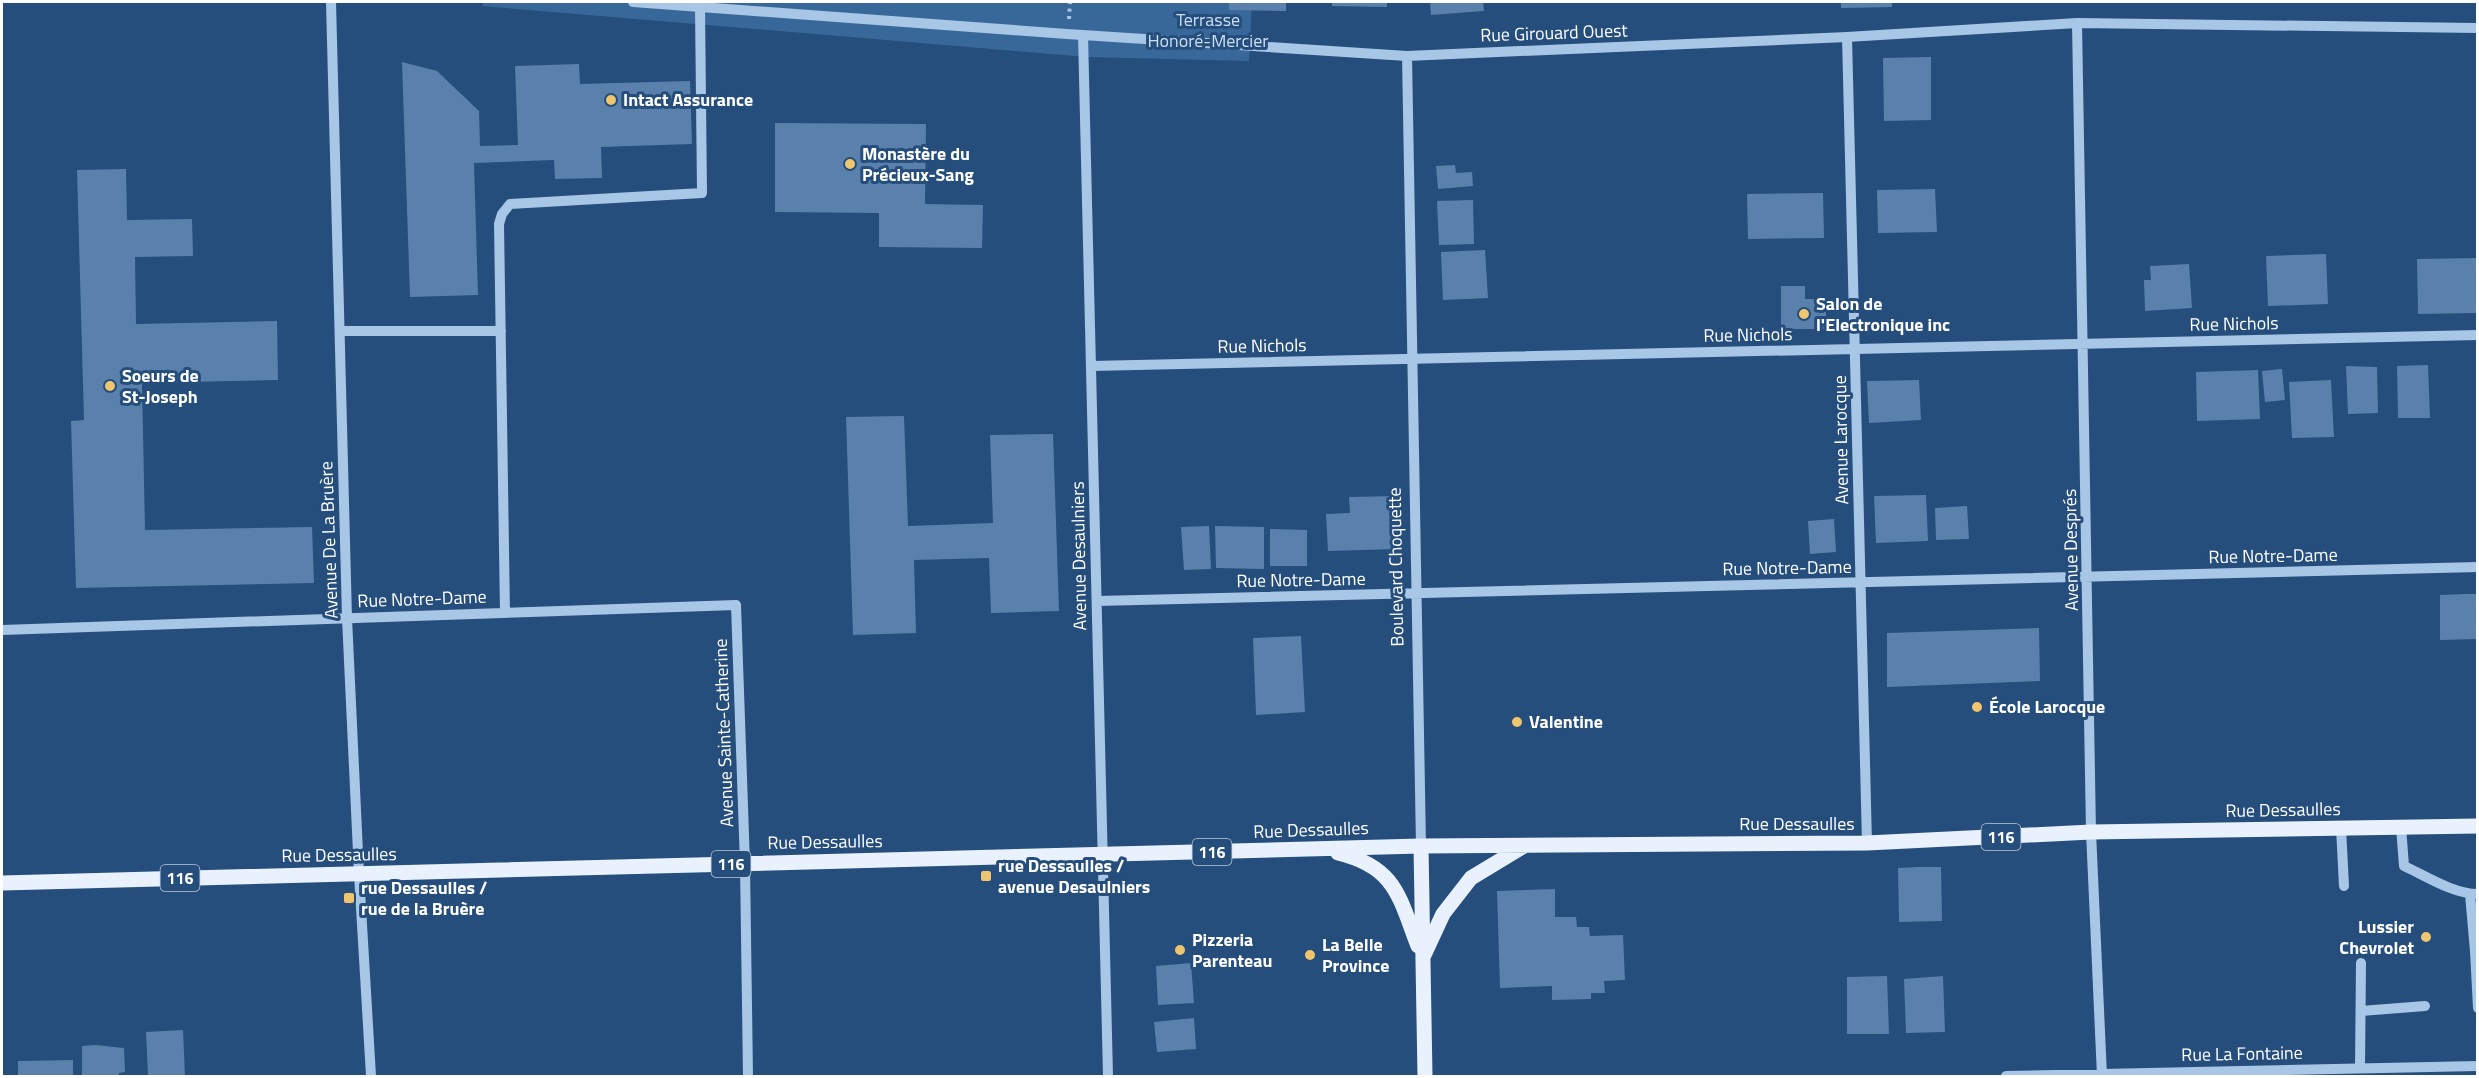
<svg xmlns="http://www.w3.org/2000/svg" width="2479" height="1078" font-family="'Titillium Web',sans-serif">
<style>
.green{fill:#386899}
.building{fill:#5981ab}
.lines{fill:none;stroke-linecap:round;stroke-linejoin:round}
.path{stroke:#a8c6e5;stroke-width:4;stroke-dasharray:3 4.5;stroke-linecap:butt}
.minor{stroke:#a8c6e5;stroke-width:10}
.major{stroke:#e9f1fc;stroke-width:15}
.poi-dot{fill:#efc56d;stroke:#254e7c;stroke-width:2}
.labels{text-anchor:middle;stroke-width:6;stroke-linejoin:round;paint-order:stroke}
.shield{fill:#254e7c;stroke:#becad8;stroke-width:1.5}
.shield-label{font-size:16px;font-weight:bold;fill:#fff}
.park-label{font-size:18px;fill:#cbdff4;stroke:#254e7c}
.street-label{font-size:18px;fill:#fff;stroke:#254e7c}
.poi-label{font-size:18px;font-weight:bold;fill:#fff;stroke:#254e7c;text-anchor:start}
</style>
<rect width="100%" height="100%" fill="#254e7c"/>
<path class="green" d="M484,2H1252L1249,61L1087,57L482,6Z"/>
<path class="building" d="M1229,2H1286V11L1229,10Z
M1332,2H1387V7L1332,6Z
M1430,2H1483L1484,11L1431,15Z
M1841,2H1892V7L1841,8Z
M1931,57V120L1884,121L1883,58Z
M402,62L437,71L479,111L480,146L518,145L515,66L579,64L580,84L690,81L692,144L601,147L602,178L555,179L554,160L474,163L478,295L410,297Z
M775,123L926,124L925,204L983,205L982,248L879,247V213L775,212Z
M1455,165L1456,173L1472,172L1473,186L1438,189L1436,166Z
M126,169L127,220L192,219L193,256L135,257L136,324L277,321L278,380L142,383L145,530L312,527L314,583L76,588L71,421L84,420L77,170Z
M1935,189L1937,232L1878,233L1877,190Z
M1823,193L1824,238L1748,239L1747,194Z
M1473,200L1474,244L1439,245L1437,201Z
M1485,250L1488,298L1443,300L1441,252Z
M2326,254L2328,304L2268,306L2266,256Z
M2478,258V313L2418,314L2417,259Z
M2189,264L2192,308L2145,311L2144,280H2151L2150,266Z
M1781,286H1805V299H1826V329H1781Z
M2428,365L2430,418H2398L2397,366Z
M2346,366L2377,367L2378,413L2348,414Z
M2282,369L2285,400L2265,402L2262,371Z
M2258,370L2260,419L2197,421L2196,372Z
M1919,380L1921,420L1869,423L1867,381Z
M2331,380L2334,437L2292,438L2289,382Z
M904,416L908,526L993,523L990,435L1053,434L1059,611L991,613L989,558L914,560L916,633L853,635L846,417Z
M1926,495L1928,541L1876,543L1874,496Z
M1396,496L1398,549L1328,551L1326,514L1350,513L1349,497Z
M1967,506L1969,539L1936,540L1935,508Z
M1834,519L1836,552L1810,554L1808,521Z
M1209,526L1211,569L1184,570L1181,527Z
M1215,526L1264,527V569L1216,568Z
M1270,529L1307,530V566H1270Z
M2464,594H2478V639L2440,640V595Z
M2039,628L2040,681L1887,687V633Z
M1301,636L1305,712L1256,715L1253,638Z
M1918,867H1941L1942,921L1899,922L1898,868Z
M1555,889V917H1576L1577,927H1589L1590,936L1623,935L1625,980L1604,981L1605,993H1591V999L1552,1000V986L1500,988L1497,891Z
M1191,963L1194,1003L1158,1005L1156,966Z
M1887,976L1889,1034H1847V977Z
M1943,976L1945,1032L1906,1033L1904,979Z
M1194,1018L1196,1049L1157,1052L1154,1022Z
M183,1030L185,1076H148L146,1032Z
M95,1045L124,1048L125,1072L119,1073V1076H82V1046Z
M73,1060V1076H18V1061Z"/>
<g class="lines">
<path class="path" d="M1069,19L1070,2"/>
<path class="minor" d="M331,2L347,618L359,874L371,1076
M633,2L1067,34L1407,56L1847,37L2077,23L2478,28
M2077,23L2091,832L2102,1076
M1083,35L1108,1076
M1847,37L1867,843
M1407,56L1421,846
M340,331H501
M1091,366L2478,335
M1097,601L2478,567
M505,613L499,224L502,214L510,204L702,193L700,7
M2,630L736,605L745,864L748,1076
M2401,827L2404,866C2426,876 2453,894 2478,894
M2341,828L2344,886
M2470,894L2475,951H2478
M2475,951L2478,1008
M2361,1011L2425,1006
M2360,1068L2361,963
M2006,1076L2478,1066"/>
<path class="major" d="M1421,846L1425,1076
M1338,853C1396,867 1399,897 1418,946
M2,883L1421,846L1867,843L2091,832L2478,826
M1424,955L1443,914L1471,878L1524,846"/>
</g>
<g class="poi-dot">
<circle cx="611" cy="100" r="6"/>
<circle cx="850" cy="164" r="6"/>
<circle cx="1804" cy="314" r="6"/>
<circle cx="110" cy="386" r="6"/>
<circle cx="1977" cy="707" r="6"/>
<circle cx="1517" cy="722" r="6"/>
<rect x="980" y="870" width="12" height="12" rx="3"/>
<rect x="343" y="892" width="12" height="12" rx="3"/>
<circle cx="2426" cy="937" r="6"/>
<circle cx="1180" cy="950" r="6"/>
<circle cx="1310" cy="955" r="6"/>
</g>
<g class="labels">
<g class="shield">
<rect x="1981.5" y="824" width="39" height="26" rx="4.5"/>
<rect x="1192.5" y="839" width="39" height="26" rx="4.5"/>
<rect x="711.5" y="851" width="39" height="26" rx="4.5"/>
<rect x="160.5" y="865" width="39" height="26" rx="4.5"/>
</g>
<g class="shield-label">
<text x="2001" y="843">116</text>
<text x="1212" y="858">116</text>
<text x="731" y="870">116</text>
<text x="180" y="884">116</text>
</g>
<g class="park-label">
<text x="1208" y="26">Terrasse<tspan x="1208" dy="21">Honoré-Mercier</tspan></text>
</g>
<g class="street-label">
<text transform="translate(1554 33) rotate(-2)" y="6">Rue Girouard Ouest</text>
<text transform="translate(2234 324) rotate(-1)" y="6">Rue Nichols</text>
<text transform="translate(1748 335) rotate(-1)" y="6">Rue Nichols</text>
<text transform="translate(1262 346) rotate(-1)" y="6">Rue Nichols</text>
<text transform="translate(1841 440) rotate(-91)" y="6">Avenue Larocque</text>
<text transform="translate(329 540) rotate(-92)" y="6">Avenue De La Bruère</text>
<text transform="translate(2071 550) rotate(-91)" y="6">Avenue Després</text>
<text transform="translate(1079 556) rotate(-91)" y="6">Avenue Desaulniers</text>
<text transform="translate(2273 556) rotate(-1)" y="6">Rue Notre-Dame</text>
<text transform="translate(1396 567) rotate(-91)" y="6">Boulevard Choquette</text>
<text transform="translate(1787 568) rotate(-1)" y="6">Rue Notre-Dame</text>
<text transform="translate(1301 580) rotate(-1)" y="6">Rue Notre-Dame</text>
<text transform="translate(422 599) rotate(-2)" y="6">Rue Notre-Dame</text>
<text transform="translate(724 733) rotate(-92)" y="6">Avenue Sainte-Catherine</text>
<text transform="translate(2283 810) rotate(-1)" y="6">Rue Dessaulles</text>
<text x="1797" y="830">Rue Dessaulles</text>
<text transform="translate(1311 830) rotate(-2)" y="6">Rue Dessaulles</text>
<text transform="translate(825 842) rotate(-1)" y="6">Rue Dessaulles</text>
<text transform="translate(339 855) rotate(-1)" y="6">Rue Dessaulles</text>
<text transform="translate(2242 1054) rotate(-1)" y="6">Rue La Fontaine</text>
</g>
<g class="poi-label">
<text x="623" y="106">Intact Assurance</text>
<text x="862" y="160">Monastère du<tspan x="862" dy="21">Précieux-Sang</tspan></text>
<text x="1816" y="310">Salon de<tspan x="1816" dy="21">l'Electronique inc</tspan></text>
<text x="122" y="382">Soeurs de<tspan x="122" dy="21">St-Joseph</tspan></text>
<text x="1989" y="713">École Larocque</text>
<text x="1529" y="728">Valentine</text>
<text x="998" y="872">rue Dessaulles /<tspan x="998" dy="21">avenue Desaulniers</tspan></text>
<text x="361" y="894">rue Dessaulles /<tspan x="361" dy="21">rue de la Bruère</tspan></text>
<text x="2414" y="933" text-anchor="end">Lussier<tspan x="2414" dy="21">Chevrolet</tspan></text>
<text x="1192" y="946">Pizzeria<tspan x="1192" dy="21">Parenteau</tspan></text>
<text x="1322" y="951">La Belle<tspan x="1322" dy="21">Province</tspan></text>
</g>
</g>
<rect width="2479" height="1078" fill="none" stroke="#ffffff" stroke-width="6"/>
</svg>
